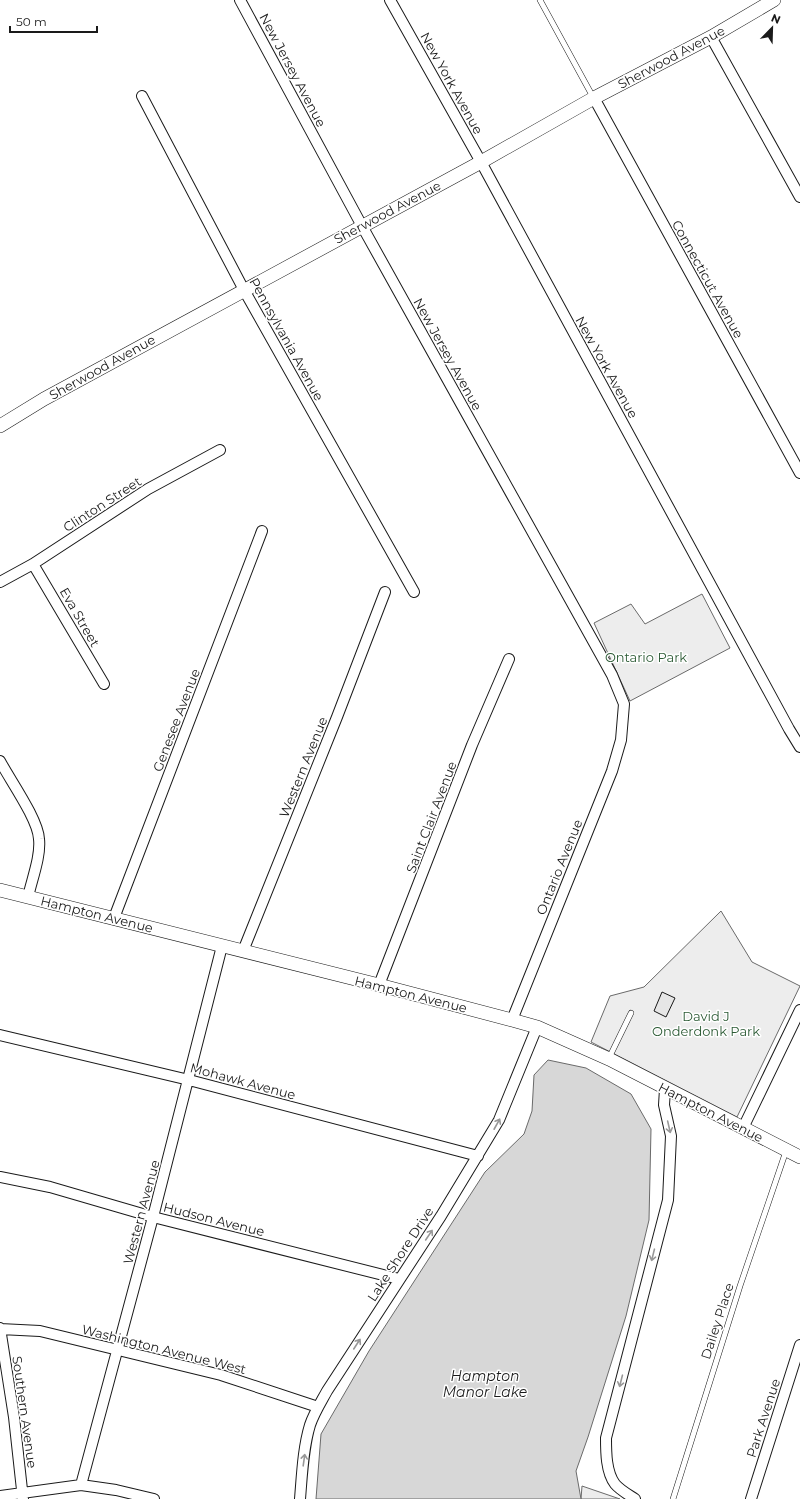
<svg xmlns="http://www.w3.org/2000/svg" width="800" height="1499" font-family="Montserrat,sans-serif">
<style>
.built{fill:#ededed;stroke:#6a6a6a}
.water{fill:#d7d7d7;stroke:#6a6a6a}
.building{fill:#e6e6e6;stroke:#1a1a1a}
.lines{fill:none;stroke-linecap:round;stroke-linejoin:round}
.service-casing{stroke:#1a1a1a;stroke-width:6}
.minor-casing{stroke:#1a1a1a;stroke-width:12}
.tertiary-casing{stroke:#1a1a1a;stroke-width:14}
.service{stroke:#fff;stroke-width:5}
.minor{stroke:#fff;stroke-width:10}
.tertiary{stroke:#fff;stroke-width:13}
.oneway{stroke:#989898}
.labels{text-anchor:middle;stroke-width:3;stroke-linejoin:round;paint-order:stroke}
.street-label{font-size:13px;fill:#1a1a1a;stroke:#fff}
.park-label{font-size:13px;fill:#2b5a34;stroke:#fff}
.water-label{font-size:14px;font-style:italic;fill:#1a1a1a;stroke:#fff}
</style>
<rect width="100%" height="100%" fill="#fff"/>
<path class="built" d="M702,594L730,648L630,701L594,623L631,604L645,624Z
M721,911L752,962L800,986L737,1117L591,1042L610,996L644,987Z
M582,1486L620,1499H581Z"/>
<path class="water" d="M548,1060L586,1068L631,1094L651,1129L649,1220L626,1316L588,1437L576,1471L581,1499H316L321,1434L369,1351L485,1172L524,1134L532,1111L534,1075Z"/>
<path class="building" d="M662,992L675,998L666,1017L654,1011Z"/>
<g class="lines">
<g class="service-casing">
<path id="service" d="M540,0L593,97
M609,1058L631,1013
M673,1499L740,1286L786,1151"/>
</g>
<g class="minor-casing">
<path id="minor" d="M240,0L362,226L612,675L624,704L621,740L612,771L512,1020
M390,0L481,162L789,729L800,747
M711,37L800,197
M142,96L244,290L414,592
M594,98L800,473
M33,564L104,684
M0,582L33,564L148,489L220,450
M0,761C10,780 38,819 39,839C41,856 32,879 28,897
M114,918L262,531
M243,951L337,717L385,592
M379,985L472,745L509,659
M0,1035L189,1080L478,1156
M743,1128L800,1010
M0,1177L50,1187L153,1217L399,1279
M0,1328L14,1417L23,1499
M0,1329L40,1331L221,1375L318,1407
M81,1485L153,1217L222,946
M0,1496L81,1485L116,1490L154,1499
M300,1499C302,1475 303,1448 310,1425C314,1413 321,1402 327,1391L441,1216L499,1120L537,1027
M635,1499C629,1495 620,1490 615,1484C606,1472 606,1452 606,1438L668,1200L671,1136L664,1105L665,1089
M751,1499L800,1345"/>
</g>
<g class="tertiary-casing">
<path id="tertiary" d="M0,426L44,399L481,162L594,98L711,37L774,0
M0,890L379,985L512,1020L537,1027L609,1059L800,1157"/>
</g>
<use href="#service" class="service"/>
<use href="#minor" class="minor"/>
<use href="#tertiary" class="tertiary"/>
</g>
<defs><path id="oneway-shaft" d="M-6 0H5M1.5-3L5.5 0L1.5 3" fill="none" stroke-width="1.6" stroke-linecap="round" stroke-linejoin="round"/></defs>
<g class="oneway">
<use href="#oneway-shaft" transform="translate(497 1124) rotate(-61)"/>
<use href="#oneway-shaft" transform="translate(669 1127) rotate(77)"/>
<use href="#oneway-shaft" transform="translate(429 1235) rotate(-56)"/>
<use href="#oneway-shaft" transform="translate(653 1255) rotate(104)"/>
<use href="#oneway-shaft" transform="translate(357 1344) rotate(-57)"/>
<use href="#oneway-shaft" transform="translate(621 1381) rotate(104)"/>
<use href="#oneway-shaft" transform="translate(304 1460) rotate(-82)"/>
</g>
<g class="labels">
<g class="street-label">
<text transform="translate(671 57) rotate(-28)" y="5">Sherwood Avenue</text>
<text transform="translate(293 70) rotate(62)" y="5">New Jersey Avenue</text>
<text transform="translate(452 83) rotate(61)" y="5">New York Avenue</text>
<text transform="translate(387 212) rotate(-28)" y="5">Sherwood Avenue</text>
<text transform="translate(708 279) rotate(61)" y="5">Connecticut Avenue</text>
<text transform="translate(287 339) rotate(61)" y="5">Pennsylvania Avenue</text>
<text transform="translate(448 354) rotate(61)" y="5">New Jersey Avenue</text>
<text transform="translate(102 367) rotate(-29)" y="5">Sherwood Avenue</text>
<text transform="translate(607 367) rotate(61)" y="5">New York Avenue</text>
<text transform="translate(102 504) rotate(-33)" y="5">Clinton Street</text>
<text transform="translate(80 617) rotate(60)" y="5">Eva Street</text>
<text transform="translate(176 720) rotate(-69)" y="5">Genesee Avenue</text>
<text transform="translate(303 767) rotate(-68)" y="5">Western Avenue</text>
<text transform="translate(431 817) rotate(-69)" y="5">Saint Clair Avenue</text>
<text transform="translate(559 867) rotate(-68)" y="5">Ontario Avenue</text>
<text transform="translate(97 914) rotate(14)" y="5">Hampton Avenue</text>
<text transform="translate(411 994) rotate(14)" y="5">Hampton Avenue</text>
<text transform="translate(243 1081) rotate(15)" y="5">Mohawk Avenue</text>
<text transform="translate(711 1112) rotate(27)" y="5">Hampton Avenue</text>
<text transform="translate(141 1212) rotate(-75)" y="5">Western Avenue</text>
<text transform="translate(214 1219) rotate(14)" y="5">Hudson Avenue</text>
<text transform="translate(400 1254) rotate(-57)" y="5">Lake Shore Drive</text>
<text transform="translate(717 1321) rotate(-72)" y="5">Dailey Place</text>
<text transform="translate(164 1349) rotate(14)" y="5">Washington Avenue West</text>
<text transform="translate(25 1412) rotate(82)" y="5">Southern Avenue</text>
<text transform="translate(763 1418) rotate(-72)" y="5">Park Avenue</text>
</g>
<g class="park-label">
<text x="646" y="662">Ontario Park</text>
<text x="706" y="1021">David J<tspan x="706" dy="15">Onderdonk Park</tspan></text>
</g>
<g class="water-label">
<text x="485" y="1381">Hampton<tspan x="485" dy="16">Manor Lake</tspan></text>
</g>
</g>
<g transform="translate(772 28) rotate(23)" stroke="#ffffff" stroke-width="3" paint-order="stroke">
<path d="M0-3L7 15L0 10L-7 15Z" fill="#1a1a1a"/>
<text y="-6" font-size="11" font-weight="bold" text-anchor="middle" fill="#1a1a1a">N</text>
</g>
<path d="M10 26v6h87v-6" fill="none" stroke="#1a1a1a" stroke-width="2"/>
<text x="16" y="26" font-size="12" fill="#1a1a1a" stroke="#ffffff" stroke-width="3" paint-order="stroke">50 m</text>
</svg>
